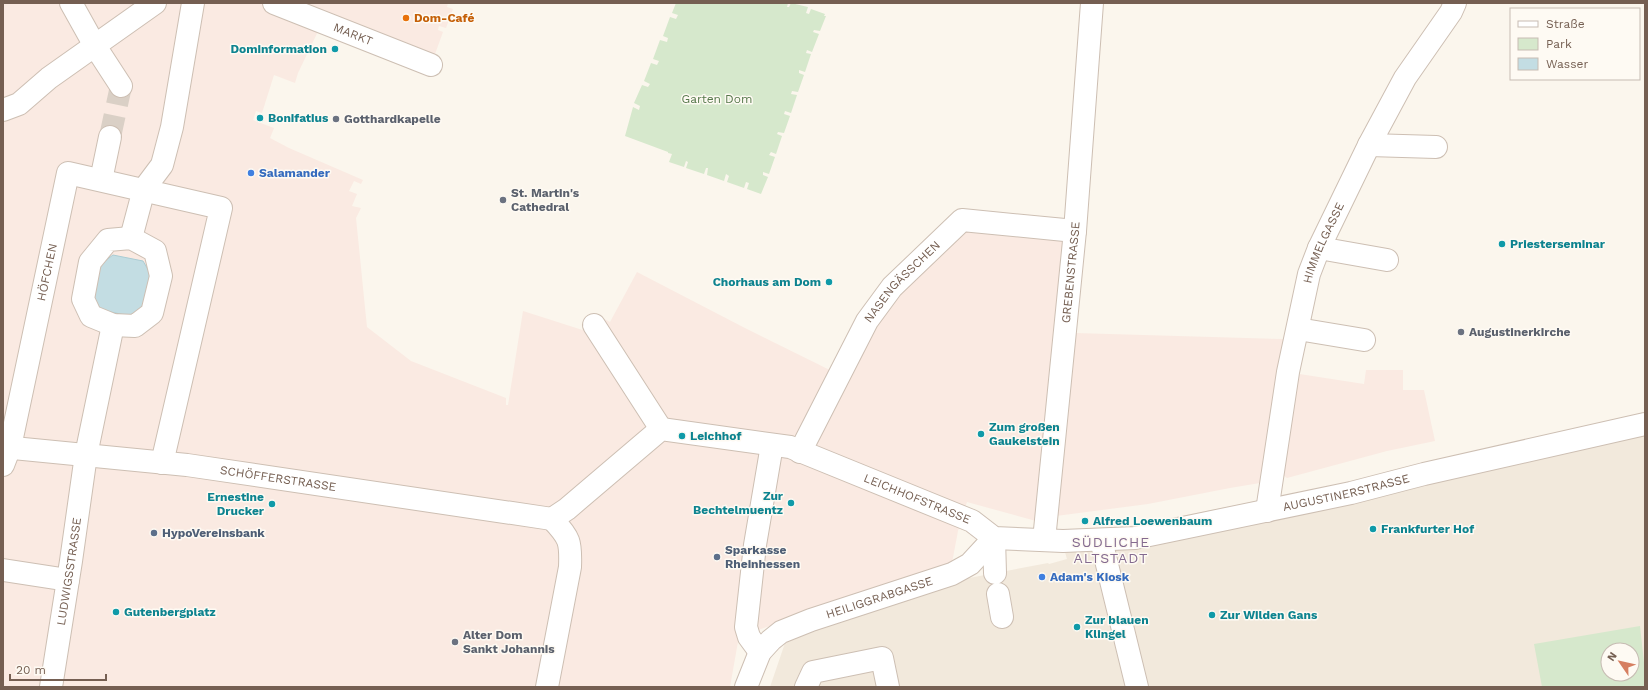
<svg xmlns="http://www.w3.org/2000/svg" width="1648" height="690" font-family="'Work Sans',sans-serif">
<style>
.residential{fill:#f2e9dc;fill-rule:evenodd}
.commercial{fill:#faeae2}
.green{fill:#d6e8cc;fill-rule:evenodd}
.water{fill:#c3dde3;stroke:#aaccd4}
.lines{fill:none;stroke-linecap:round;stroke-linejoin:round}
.minor-tunnel{stroke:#dad0c6;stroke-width:22;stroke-dasharray:22 11;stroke-linecap:butt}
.minor-casing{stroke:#cdbfb3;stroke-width:24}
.minor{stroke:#fff;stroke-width:22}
.food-dot{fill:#e8710a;stroke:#fefaf3;stroke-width:1.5}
.culture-dot{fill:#0f9aa8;stroke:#fefaf3;stroke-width:1.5}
.worship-dot{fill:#6b7280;stroke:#fefaf3;stroke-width:1.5}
.shop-dot{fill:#3f7fe0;stroke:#fefaf3;stroke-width:1.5}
.service-dot{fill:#5c6f8a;stroke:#fefaf3;stroke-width:1.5}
.labels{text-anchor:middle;stroke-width:3;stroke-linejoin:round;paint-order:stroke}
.food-label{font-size:12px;font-weight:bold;fill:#c56008;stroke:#fefaf3;text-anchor:start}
.street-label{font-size:12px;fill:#755f52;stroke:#fefaf3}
.culture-label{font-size:12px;font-weight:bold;fill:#0d838f;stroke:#fefaf3;text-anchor:start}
.park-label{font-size:12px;fill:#56784b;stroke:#fefaf3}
.worship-label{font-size:12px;font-weight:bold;fill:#5b616d;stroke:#fefaf3;text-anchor:start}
.shop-label{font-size:12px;font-weight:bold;fill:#366cbe;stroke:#fefaf3;text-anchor:start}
.service-label{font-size:12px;font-weight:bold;fill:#4e5e75;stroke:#fefaf3;text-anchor:start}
.quarter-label{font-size:14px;letter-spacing:1px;fill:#846a8f;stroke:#fefaf3}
</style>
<rect width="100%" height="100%" fill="#fbf6ed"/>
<path class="residential" d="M1645,421V687H770L785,643L866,610L911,595L969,578L1048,563L1049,564L1067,559L1059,532L1125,527L1440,465ZM1608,650H1632V674H1608Z"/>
<path class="commercial" d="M3,3H448L447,7L453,9L446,28L439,26L438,30L443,32L431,65L323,21L298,73L295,83L274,75L262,113L256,111L253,120L274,128L270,138L289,148L363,180L361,184L354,181L349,191L357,194L352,206L361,208L356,218L367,327L411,361L506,398V405H508L523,311L592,333L597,315L610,322L637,272L743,327L844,377L887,306L966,228L1065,236L1036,521L967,502L958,531L951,568L739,636L730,687H3Z
M1075,333L1283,339L1266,482L1230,488L1148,504L1056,516Z
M1366,370H1403V390H1424L1435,441L1387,451L1287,478L1280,473L1293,373L1364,384Z"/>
<path class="green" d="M676,3H788L787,7H789L791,3L808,7L806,13L809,14L811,9L825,14L824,16H826L820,31L814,30L813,32L819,34L812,52L807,50L806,53L811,54L805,72L799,70V73L804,75L798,92L792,91L791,94L797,95L791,113L785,111L784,114L790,116L784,133L778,132L777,134L782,136L776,154L771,152L769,155L775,157L769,174L763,172V175L768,177L761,194L747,189L749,183L746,182L744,188L727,182L729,176L726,174L724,181L707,175L708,168H706L704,174L686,168L688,162L686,161L684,167L669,162L672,154L668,153V152L625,136L633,107L639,110L640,106L634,103L642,85L648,87L650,84L644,81L651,63L657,65L659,61L653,59L660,40L667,42L668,38L663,36L670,17L676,19L678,15L672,13Z
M1640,626L1645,672V687H1542L1534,644ZM1608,650H1632V674H1608Z"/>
<path class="water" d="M113,255L143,261L153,278L146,305L130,316L101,310L92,295L98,266Z"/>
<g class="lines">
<path class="minor-tunnel" d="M110,137L121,86"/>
<g class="minor-casing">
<g id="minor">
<path d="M71,3L95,46L121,86"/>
<path id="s1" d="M274,3L431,65"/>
<path d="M3,110L19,104L49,78L155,3"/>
<path d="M1369,145L1436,147"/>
<path d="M101,180L110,137"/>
<path d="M131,238L155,251L161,276L152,313L135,326L113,325L91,316L83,299L90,262L108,240Z"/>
<path d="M131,238L144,189L162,165L172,127L193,3"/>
<path d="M1319,248L1387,260"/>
<path d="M594,325L661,429"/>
<path d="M1298,329L1364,340"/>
<path id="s2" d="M3,447L187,465L552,519"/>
<path id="s3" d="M800,452L867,321L892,287L962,220L1075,231"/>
<path id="s4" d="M3,465L10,447L68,173L221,208L162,463"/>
<path id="s5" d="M1267,511L1288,372L1309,274L1319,248L1369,145L1405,78L1451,12L1455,3"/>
<path id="s6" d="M552,519L567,509L661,429L790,447L972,521L994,538L1063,541L1135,538L1351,493L1424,474L1645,424"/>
<path d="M994,538L995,573"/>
<path id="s7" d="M1044,540L1075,231L1092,3"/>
<path d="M1101,540L1137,687"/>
<path d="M3,570L68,580"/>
<path d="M998,594L1002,617"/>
<path d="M760,652L749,637L746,627L755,545L772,445"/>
<path id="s8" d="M51,687L71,561L86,455L113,325"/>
<path d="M547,687L570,567C571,542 570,538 552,519"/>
<path id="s9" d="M746,687L760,652L771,640L781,632L811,620L952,574L970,564L994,538"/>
<path d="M806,687L813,672L882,658L888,687"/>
</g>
</g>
<use href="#minor" class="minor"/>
</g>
<circle class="food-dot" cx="406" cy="18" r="4"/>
<g class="culture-dot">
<circle cx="335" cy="49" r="4"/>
<circle cx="260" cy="118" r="4"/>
<circle cx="1502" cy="244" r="4"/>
<circle cx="829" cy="282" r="4"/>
<circle cx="981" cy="434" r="4"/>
<circle cx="682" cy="436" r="4"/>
<circle cx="791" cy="503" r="4"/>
<circle cx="272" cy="504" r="4"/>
<circle cx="1085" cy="521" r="4"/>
<circle cx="1373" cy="529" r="4"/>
<circle cx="116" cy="612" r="4"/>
<circle cx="1212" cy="615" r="4"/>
<circle cx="1077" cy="627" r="4"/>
</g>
<g class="worship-dot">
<circle cx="336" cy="119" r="4"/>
<circle cx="503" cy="200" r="4"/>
<circle cx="1461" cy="332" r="4"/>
<circle cx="455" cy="642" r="4"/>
</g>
<g class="shop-dot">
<circle cx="251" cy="173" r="4"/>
<circle cx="1042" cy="577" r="4"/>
</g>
<g class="service-dot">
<circle cx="154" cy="533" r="4"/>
<circle cx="717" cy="557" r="4"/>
</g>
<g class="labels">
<g class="food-label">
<text x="414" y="22">Dom-Café</text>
</g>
<g class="street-label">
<text dy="4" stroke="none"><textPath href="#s1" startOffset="85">MARKT</textPath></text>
<text dy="4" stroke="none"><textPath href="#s5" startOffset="275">HIMMELGASSE</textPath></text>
<text dy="4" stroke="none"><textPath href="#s4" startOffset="198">HÖFCHEN</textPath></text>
<text dy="4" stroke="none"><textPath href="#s7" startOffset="269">GREBENSTRASSE</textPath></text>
<text dy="4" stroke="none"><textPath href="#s3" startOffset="200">NASENGÄSSCHEN</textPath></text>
<text dy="4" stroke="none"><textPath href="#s2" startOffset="277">SCHÖFFERSTRASSE</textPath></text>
<text dy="4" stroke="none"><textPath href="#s6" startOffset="853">AUGUSTINERSTRASSE</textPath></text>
<text dy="4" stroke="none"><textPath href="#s6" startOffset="409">LEICHHOFSTRASSE</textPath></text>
<text dy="4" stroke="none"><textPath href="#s8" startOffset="117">LUDWIGSSTRASSE</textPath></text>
<text dy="4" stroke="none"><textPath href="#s9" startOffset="171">HEILIGGRABGASSE</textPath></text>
</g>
<g class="culture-label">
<text x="327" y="53" text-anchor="end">Dominformation</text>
<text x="268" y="122">Bonifatius</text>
<text x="1510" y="248">Priesterseminar</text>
<text x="821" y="286" text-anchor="end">Chorhaus am Dom</text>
<text x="989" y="431">Zum großen<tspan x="989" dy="14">Gaukelstein</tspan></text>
<text x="690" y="440">Leichhof</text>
<text x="783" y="500" text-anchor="end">Zur<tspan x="783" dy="14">Bechtelmuentz</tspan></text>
<text x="264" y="501" text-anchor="end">Ernestine<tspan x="264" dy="14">Drucker</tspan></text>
<text x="1093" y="525">Alfred Loewenbaum</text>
<text x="1381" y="533">Frankfurter Hof</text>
<text x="124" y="616">Gutenbergplatz</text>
<text x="1220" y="619">Zur Wilden Gans</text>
<text x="1085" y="624">Zur blauen<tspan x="1085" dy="14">Klingel</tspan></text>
</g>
<g class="park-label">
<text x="717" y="103">Garten Dom</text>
</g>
<g class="worship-label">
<text x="344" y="123">Gotthardkapelle</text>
<text x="511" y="197">St. Martin's<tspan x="511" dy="14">Cathedral</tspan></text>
<text x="1469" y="336">Augustinerkirche</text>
<text x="463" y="639">Alter Dom<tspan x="463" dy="14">Sankt Johannis</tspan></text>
</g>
<g class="shop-label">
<text x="259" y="177">Salamander</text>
<text x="1050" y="581">Adam's Kiosk</text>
</g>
<g class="service-label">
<text x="162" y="537">HypoVereinsbank</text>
<text x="725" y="554">Sparkasse<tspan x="725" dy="14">Rheinhessen</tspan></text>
</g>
<g class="quarter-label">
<text x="1111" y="547">SÜDLICHE<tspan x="1111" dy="16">ALTSTADT</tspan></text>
</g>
</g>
<rect width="1648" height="690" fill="none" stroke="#755f52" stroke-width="8"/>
<rect x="1510" y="8" width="130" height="72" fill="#fefaf3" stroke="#c7bcb3"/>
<rect x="1518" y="21" width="20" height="6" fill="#ffffff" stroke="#c7bcb3"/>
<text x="1546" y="28" font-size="12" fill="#755f52">Straße</text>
<rect x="1518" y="38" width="20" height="12" fill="#d6e8cc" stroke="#c7bcb3"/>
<text x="1546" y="48" font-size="12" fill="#755f52">Park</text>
<rect x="1518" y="58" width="20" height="12" fill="#c3dde3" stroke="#c7bcb3"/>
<text x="1546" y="68" font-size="12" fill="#755f52">Wasser</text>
<g transform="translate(1620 662) rotate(304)"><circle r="19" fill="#fefaf3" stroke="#c7bcb3"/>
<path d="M0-3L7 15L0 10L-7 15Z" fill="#d67f61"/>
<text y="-6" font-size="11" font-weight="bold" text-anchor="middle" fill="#755f52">N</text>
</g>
<path d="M10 674v6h96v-6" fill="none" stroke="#755f52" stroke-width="2"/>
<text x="16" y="674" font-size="12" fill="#755f52" stroke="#fefaf3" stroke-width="3" paint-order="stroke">20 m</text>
</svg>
